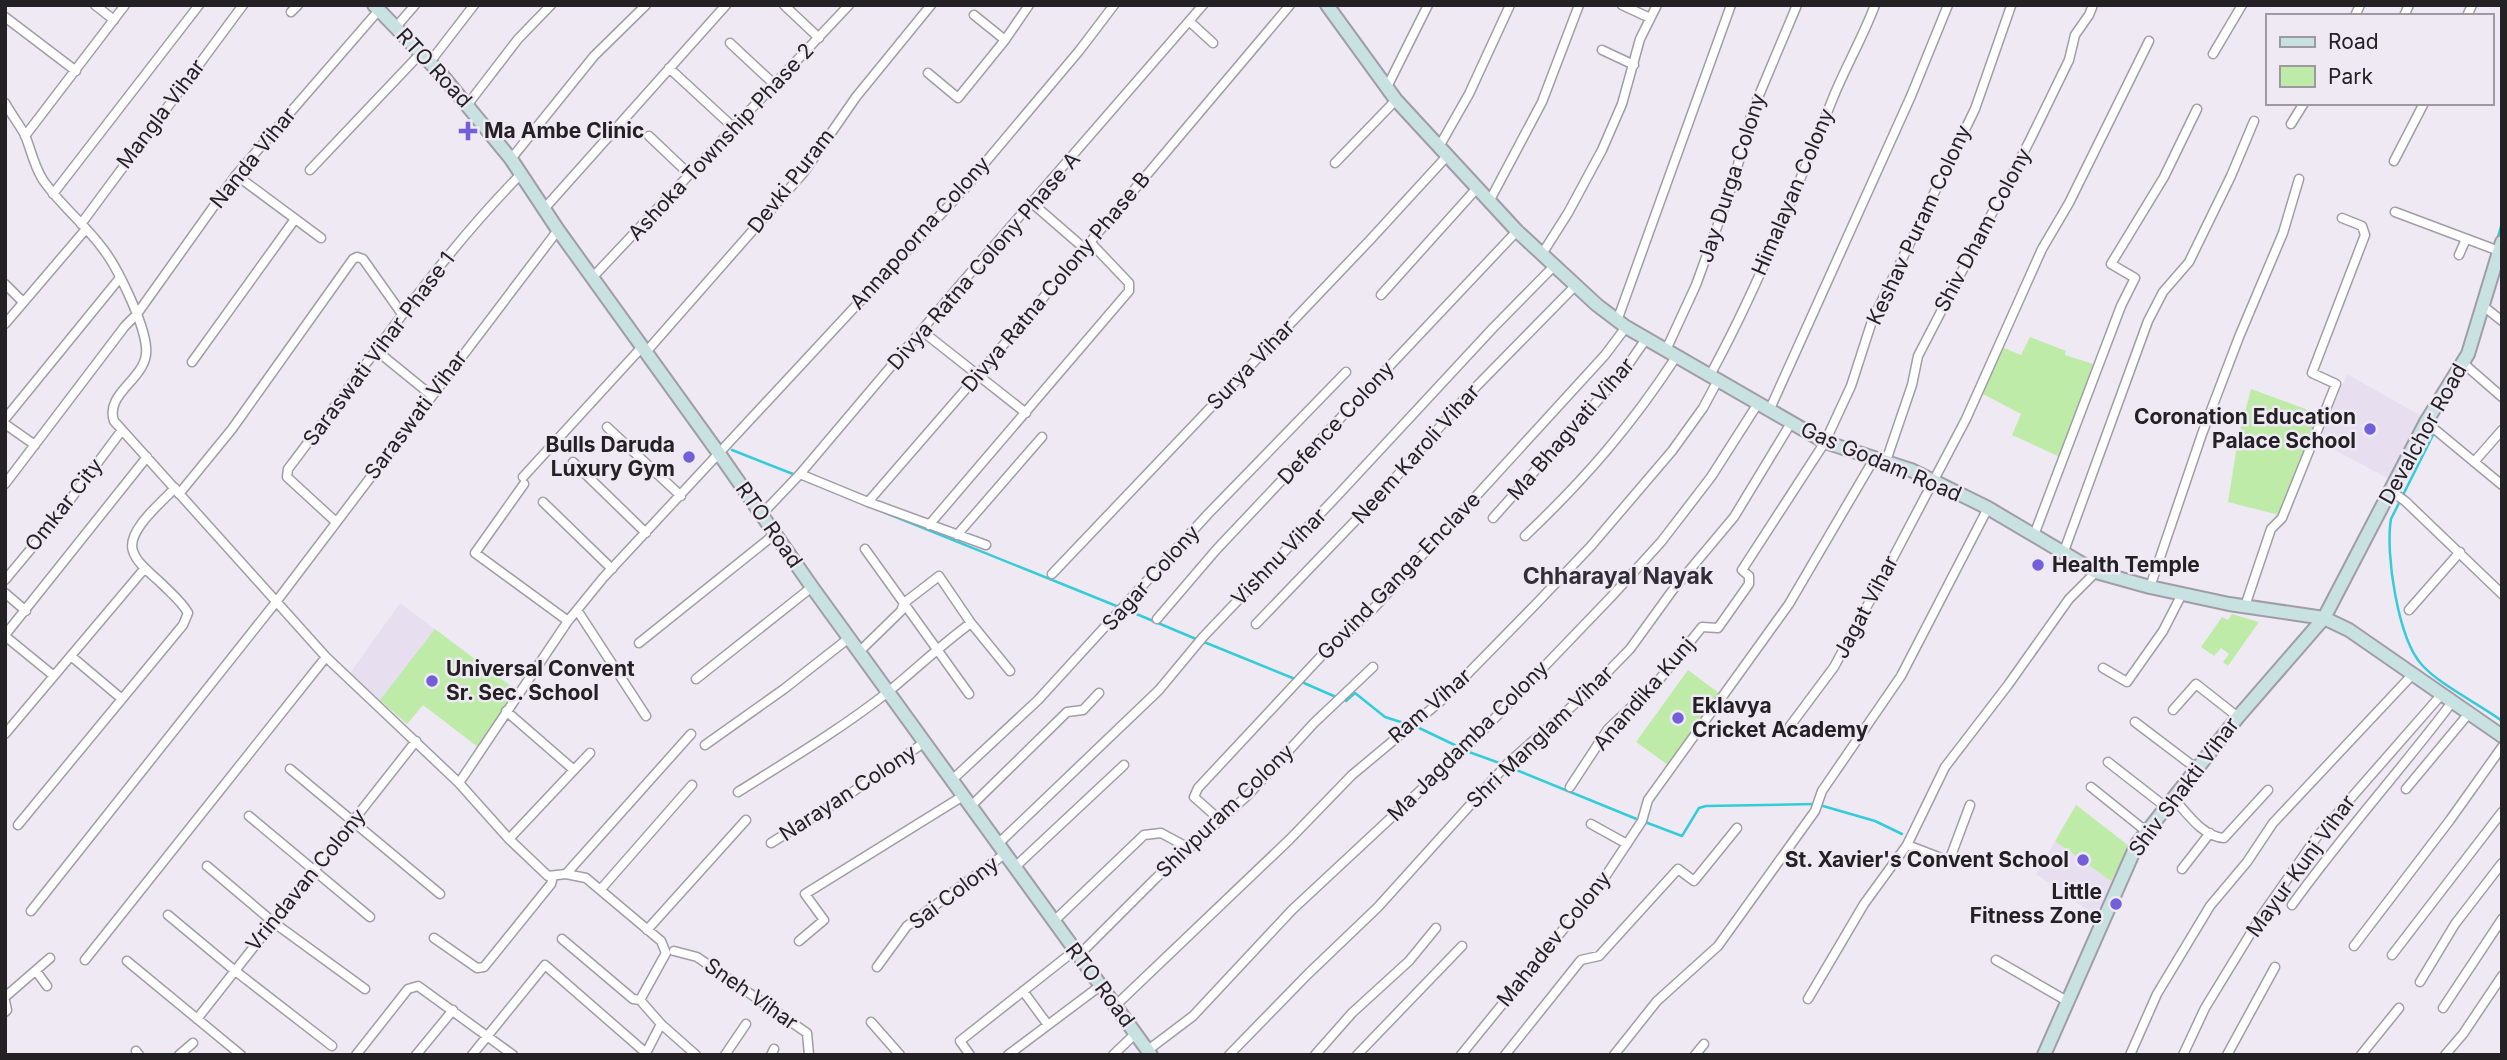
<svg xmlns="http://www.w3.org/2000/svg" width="2507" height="1060" font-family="Inter,sans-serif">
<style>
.built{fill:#e7def0}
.green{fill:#beeca8}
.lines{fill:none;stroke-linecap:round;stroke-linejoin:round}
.stream{stroke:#33ccd8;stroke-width:2.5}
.street-casing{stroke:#a19ca6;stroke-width:11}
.secondary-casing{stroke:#a19ca6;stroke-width:16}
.street{stroke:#fff;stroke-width:8}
.secondary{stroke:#c7e2e0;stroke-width:12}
.poi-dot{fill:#735fd9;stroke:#efe9f4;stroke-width:2.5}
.labels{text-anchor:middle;stroke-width:5;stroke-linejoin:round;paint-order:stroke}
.street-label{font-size:21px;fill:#242125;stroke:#efe9f4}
.poi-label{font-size:21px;font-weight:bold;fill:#242125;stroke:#efe9f4;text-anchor:start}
.neighbourhood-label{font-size:23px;font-weight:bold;fill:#322e36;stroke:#efe9f4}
</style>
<rect width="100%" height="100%" fill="#efe9f4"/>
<path class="built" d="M2347,374L2423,417L2389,479L2318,441Z
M400,603L516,690L478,747L423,705L407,724L350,673Z
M2076,805L2129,846L2097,917L2036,874Z"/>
<path class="green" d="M2030,337L2066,351L2065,355L2093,364L2060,457L2012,435L2021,414L1981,393L2002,347L2021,355Z
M2251,389L2319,414L2279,515L2228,502L2238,439Z
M2232,614L2259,622L2228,666L2223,662L2229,654L2221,648L2214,656L2201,647L2222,617L2228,620Z
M435,629L516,690L478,747L423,705L407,724L380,700Z
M1688,670L1719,693L1668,765L1636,742Z
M2076,805L2129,846L2111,881L2055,841Z"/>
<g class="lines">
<path class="stream" d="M2497,240L2502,223
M2450,398L2464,374
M2433,435L2391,519C2385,553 2398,639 2422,665C2440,685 2479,704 2502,721
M732,450L793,474
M876,509L1119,607
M1127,610L1196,639
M1204,642L1295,679
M1304,683L1336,697
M1346,701L1355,693L1385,717L1407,724
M1415,726L1461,748
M1469,752L1502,764
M1509,767L1639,820
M1823,806L1875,821L1902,834
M1645,822L1682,836L1699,808L1706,806L1814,804"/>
<g class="street-casing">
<path id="street" d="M95,5L114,20
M784,5L819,38
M1622,5L1650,18
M291,12L298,5
M974,15L1005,40
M2355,16L2360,5
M2404,16L2409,5
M2467,16L2472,5
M5,17L76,71
M1189,21L1213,43
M396,27L415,5
M730,43L774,84
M1602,50L1634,65
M2213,54L2242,5
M430,62L474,5
M669,68L733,127
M928,73L958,98L1005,40L1029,5
M1387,87L1428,5
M5,103C11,114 19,124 25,135C31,150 34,166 43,180C60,205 85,224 103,249C118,268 144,323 146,347C150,378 104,392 114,421L326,657L459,783L509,839L548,876L566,874L586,878L661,941L666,953L640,1000L661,1024L696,1055
M468,104L518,39L551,5
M2291,124L2304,103
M25,136L125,5
M649,136L689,174
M1440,145L1469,94L1510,5
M511,159L594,56L646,5
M2394,161L2424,103
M1335,163L1396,100
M310,170L421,53
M236,175L321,238
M53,194L199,5
M1490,200L1542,102L1579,5
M1032,203L1085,249
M544,209L726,5
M2395,212L2499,251
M81,224L243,5
M1542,254L1568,213L1602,150L1622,104L1640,39L1657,5
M2459,255L2466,239
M592,278L849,5
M5,284L23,302
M1381,295L1478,187
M2482,305L2502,321
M1617,321L1731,5
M5,324L86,229
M922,331L1026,413
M1666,350L1696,285L1733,183L1752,112L1797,5
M377,351L431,395
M646,352L804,172L856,97L931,5
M192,362L295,219
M2463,363L2502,397
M1709,377C1758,288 1795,192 1833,98C1846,66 1863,37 1875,5
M1769,411L1911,96L1948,5
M5,419L119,279
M2426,422L2502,485
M5,424L35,445
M607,427L681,496
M1886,461L1912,385L1918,356L2031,138L2069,60L2075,35L2089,15L2093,5
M573,462L646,533
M2474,462L2502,430
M800,474L868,502L978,375L1290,5
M523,477L642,347
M5,484L125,326L137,314L236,175L379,10
M524,484L475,553L568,621
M2391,491L2405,501L2502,594
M179,494L232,429L353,259L357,257L363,259L402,314
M543,502L612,569
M868,502L986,545
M762,514L800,474L959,286L1203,5
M1493,518L1623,372L1646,339
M336,522L287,477L288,469C364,370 433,263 521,174
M929,525L1129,291V283L1090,242
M957,535L1042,437
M2034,535L2121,306L2135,278L2111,264L2164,177L2197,109
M1525,536C1585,479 1631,426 1676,357
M865,549L969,694
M2063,554L2148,321L2163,292L2189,262L2231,176L2254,121
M1052,574L1370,240L1448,155
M5,580L55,520L122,430
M2150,587L2202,434L2239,337L2283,233L2299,179
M5,593L26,611
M2245,606L2271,529L2282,518L2336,384L2312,373L2365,235L2362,226L2342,218
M577,610L646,716
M2409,610L2460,552
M1157,619L1216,550L1517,231
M1256,624L1381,494L1466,397L1576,285
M5,635L147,457
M5,636L54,676
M639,643L775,534
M859,652L901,611L904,603L939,576L971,623L1010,671
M71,656L122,699
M2103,668L2127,682L2163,631L2182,594
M696,679L812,587
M2173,710L2196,684L2238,717
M506,711L574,770
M2135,722L2197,769
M1790,726L1834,667L1885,573L1966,419L2042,249L2069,203L2149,41
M5,734L145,568
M705,745L784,689L849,638
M2108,762L2167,808
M290,769L440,894
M952,780L1038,700L1208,514L1346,372
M459,783L568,621L603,578L969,184L978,171L1079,51L1114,5
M1570,787L1608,729L1654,686L1702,627L1718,628L1749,584V576L1742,570L1825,442L1851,386L1872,321L1975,109L2011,6
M2091,787L2147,832
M2406,789L2470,712
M738,792C789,760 841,729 888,692C916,669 942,644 971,623
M2174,799C2187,813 2203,837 2224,838L2268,790
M971,806L1067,712L1083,710L1099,693
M249,816L370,917
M1220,820L1194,797L1198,788L1325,652L1372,610L1605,355L1626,327
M1591,824L1627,844
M18,825L183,625L188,613C182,602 172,594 162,584C153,575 137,564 133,551C126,531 162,502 175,488
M509,839L590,753
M771,843L851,793L925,742
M999,843L1159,690L1203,637L1338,495L1493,328L1554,266
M1907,845L1949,861L1970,805
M207,866L273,922L365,989
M1015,867L1124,765
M2182,869L2210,833
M566,874L691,734
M601,889L692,785
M2292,905C2342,835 2401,770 2453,701
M31,911L276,602L558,230
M168,915L234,970L332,1046
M1053,922L1144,835L1161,833L1189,848
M647,930L746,820
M434,938L477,968L484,967L551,884L553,877
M562,939L633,999L640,1000
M799,941L824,920L805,894L963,796
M2354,946L2450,820L2502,747
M674,951L697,957L807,1033L809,1055
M2392,955L2502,812
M1078,956L1156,878L1248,795L1314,723L1373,667
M85,960L326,657
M1996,960L2067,1001
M127,961L241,1055
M877,967L907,926L1006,853
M36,971L47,986
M2420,982L2455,924L2502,863
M1023,991L1048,1025
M5,997L50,958
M1808,999L1864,904L1907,845L1945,767L2008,685L2069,599L2096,572
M5,1001L7,1010L5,1012
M1115,1006L1289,840L1352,775L1442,700L1535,605L1591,546L1672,451L1703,408L1717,382
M2443,1008L2502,919
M197,1019L416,741
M871,1022L900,1055
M1148,1050L1193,1016L1292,910L1467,747L1611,597L1661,542L1711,477L1757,405
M136,1051L139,1055
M179,1055L193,1043
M356,1055L408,989L418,986L513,1055
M416,1055L453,1010
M472,1055L545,965L646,1053
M645,1055L661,1024
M725,1055L746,1024
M771,1055L774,1049
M970,1055L960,1041L1074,951
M1008,1055L1100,986
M1113,1055L1136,1033
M1229,1055L1308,974L1378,907L1508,763L1587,693L1630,649L1672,591L1734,517L1791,423
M1315,1055L1352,1013L1409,961L1436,928
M1357,1055L1462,946
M1461,1055L1601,883L1642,821L1648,800L1789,604L1874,459
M1505,1055L1581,960L1599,956L1678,869L1694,881L1737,828
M1614,1055L1657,1001L1718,946L1815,811L1822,791L1901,676L1988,508
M1695,1055L1704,1044
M2130,1055L2157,994L2210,906L2247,862L2273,823L2413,674
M2183,1055L2205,1008L2260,918L2316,838L2442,694
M2227,1055L2275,967
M2361,1055L2399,1008
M2445,1055L2463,1034L2502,976"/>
</g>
<g class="secondary-casing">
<path id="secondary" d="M374,5L442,75L511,159L558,230L720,455L812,587L1151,1055
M1327,5L1396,100L1517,231L1597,305L1626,327L1825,442L1911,470L1988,508L2096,572L2150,587L2229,604L2324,618L2349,630L2502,736
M2044,1055L2137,844L2238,717L2324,618L2426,422L2468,354L2502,242"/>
</g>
<use href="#street" class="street"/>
<use href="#secondary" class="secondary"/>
</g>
<g class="poi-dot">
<path d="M464.5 120.5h7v7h7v7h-7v7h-7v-7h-7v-7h7z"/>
<circle cx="2370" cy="429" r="7"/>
<circle cx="689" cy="457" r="7"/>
<circle cx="2038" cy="565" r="7"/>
<circle cx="432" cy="681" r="7"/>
<circle cx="1678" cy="718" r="7"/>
<circle cx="2083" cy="860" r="7"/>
<circle cx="2116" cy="904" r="7"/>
</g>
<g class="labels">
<g class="street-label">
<text transform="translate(434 68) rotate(47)" y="7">RTO Road</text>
<text transform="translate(161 114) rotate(-53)" y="7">Mangla Vihar</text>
<text transform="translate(721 142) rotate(-47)" y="7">Ashoka Township Phase 2</text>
<text transform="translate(253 158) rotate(-51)" y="7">Nanda Vihar</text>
<text transform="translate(1732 178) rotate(-72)" y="7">Jay Durga Colony</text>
<text transform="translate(791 181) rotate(-52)" y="7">Devki Puram</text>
<text transform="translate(1793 192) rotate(-67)" y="7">Himalayan Colony</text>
<text transform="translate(1919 225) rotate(-65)" y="7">Keshav Puram Colony</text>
<text transform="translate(1983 230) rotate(-62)" y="7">Shiv Dham Colony</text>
<text transform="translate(920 233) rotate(-48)" y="7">Annapoorna Colony</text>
<text transform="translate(984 261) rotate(-49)" y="7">Divya Ratna Colony Phase A</text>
<text transform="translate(1056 282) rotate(-50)" y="7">Divya Ratna Colony Phase B</text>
<text transform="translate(379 349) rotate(-53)" y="7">Saraswati Vihar Phase 1</text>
<text transform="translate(1251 365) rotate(-46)" y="7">Surya Vihar</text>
<text transform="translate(416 415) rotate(-53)" y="7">Saraswati Vihar</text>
<text transform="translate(1336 423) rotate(-47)" y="7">Defence Colony</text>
<text transform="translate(1571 429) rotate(-49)" y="7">Ma Bhagvati Vihar</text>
<text transform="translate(2423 434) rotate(-61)" y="7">Devalchor Road</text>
<text transform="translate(1416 454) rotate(-48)" y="7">Neem Karoli Vihar</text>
<text transform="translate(1881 462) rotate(23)" y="7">Gas Godam Road</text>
<text transform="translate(64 505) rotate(-52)" y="7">Omkar City</text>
<text transform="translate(769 525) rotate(55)" y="7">RTO Road</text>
<text transform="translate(1279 557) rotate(-46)" y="7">Vishnu Vihar</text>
<text transform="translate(1399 576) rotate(-46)" y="7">Govind Ganga Enclave</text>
<text transform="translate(1151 578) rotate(-48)" y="7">Sagar Colony</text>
<text transform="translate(1866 607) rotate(-62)" y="7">Jagat Vihar</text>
<text transform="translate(1644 694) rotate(-49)" y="7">Anandika Kunj</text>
<text transform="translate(1430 706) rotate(-41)" y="7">Ram Vihar</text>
<text transform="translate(1540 737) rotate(-44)" y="7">Shri Manglam Vihar</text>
<text transform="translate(1468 741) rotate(-45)" y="7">Ma Jagdamba Colony</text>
<text transform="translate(2184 787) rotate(-53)" y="7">Shiv Shakti Vihar</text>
<text transform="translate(848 793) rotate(-33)" y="7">Narayan Colony</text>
<text transform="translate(1225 811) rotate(-44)" y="7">Shivpuram Colony</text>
<text transform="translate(2301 866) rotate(-54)" y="7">Mayur Kunj Vihar</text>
<text transform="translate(306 880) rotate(-51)" y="7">Vrindavan Colony</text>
<text transform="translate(954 893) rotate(-37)" y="7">Sai Colony</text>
<text transform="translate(1554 939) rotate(-51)" y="7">Mahadev Colony</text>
<text transform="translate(1100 985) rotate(53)" y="7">RTO Road</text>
<text transform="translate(751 994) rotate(35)" y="7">Sneh Vihar</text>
</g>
<g class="poi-label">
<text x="484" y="138">Ma Ambe Clinic</text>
<text x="2356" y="424" text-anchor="end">Coronation Education<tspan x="2356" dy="24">Palace School</tspan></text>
<text x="675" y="452" text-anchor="end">Bulls Daruda<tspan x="675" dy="24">Luxury Gym</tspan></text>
<text x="2052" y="572">Health Temple</text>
<text x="446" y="676">Universal Convent<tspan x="446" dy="24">Sr. Sec. School</tspan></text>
<text x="1692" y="713">Eklavya<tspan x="1692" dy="24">Cricket Academy</tspan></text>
<text x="2069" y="867" text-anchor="end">St. Xavier's Convent School</text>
<text x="2102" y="899" text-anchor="end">Little<tspan x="2102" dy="24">Fitness Zone</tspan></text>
</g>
<g class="neighbourhood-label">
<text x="1618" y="584">Chharayal Nayak</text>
</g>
</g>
<rect width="2507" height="1060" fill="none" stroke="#242125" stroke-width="14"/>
<rect x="2266" y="14" width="228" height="91" fill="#efe9f4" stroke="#9e99a1" stroke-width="2"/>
<rect x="2280" y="37" width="35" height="10" fill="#c7e2e0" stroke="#9e99a1" stroke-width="2"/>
<text x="2328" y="49" font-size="21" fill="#242125">Road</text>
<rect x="2280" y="66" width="35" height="21" fill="#beeca8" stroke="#9e99a1" stroke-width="2"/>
<text x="2328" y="84" font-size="21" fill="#242125">Park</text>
</svg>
